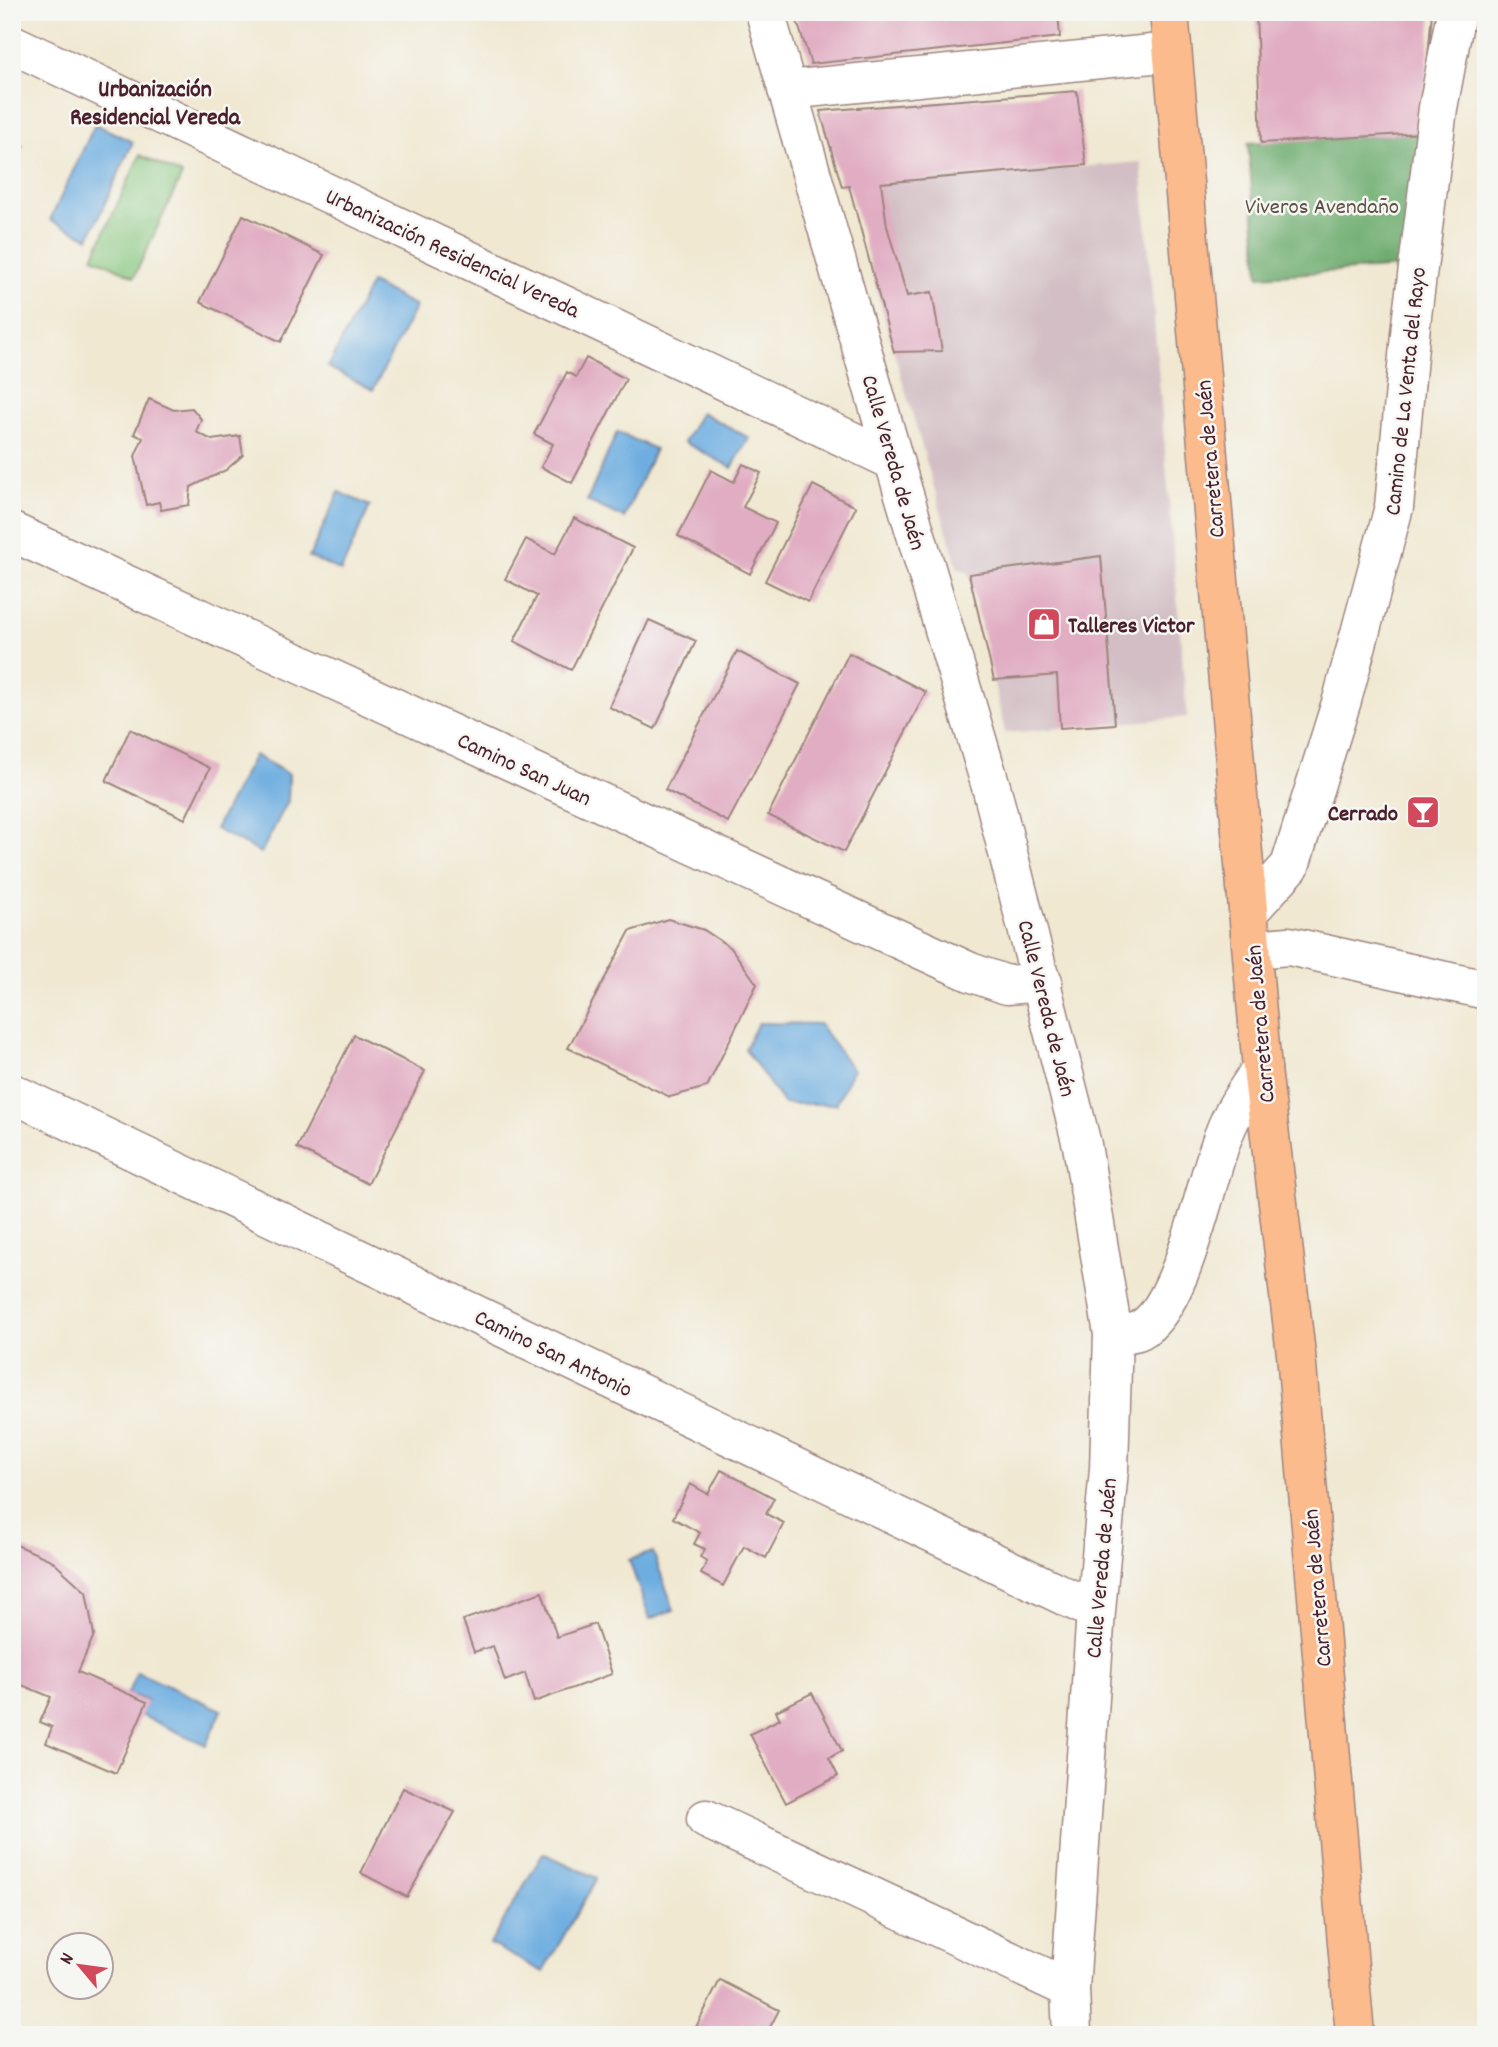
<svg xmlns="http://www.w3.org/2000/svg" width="1498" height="2047" font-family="Dekko,sans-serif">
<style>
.industrial{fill:#d2bec4}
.green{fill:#86c67e;stroke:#687254;stroke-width:2}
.forest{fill:#6cab6d;stroke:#5b654c;stroke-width:2}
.water{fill:#6dade0;stroke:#5c6686;stroke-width:2}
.building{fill:#e1adc3}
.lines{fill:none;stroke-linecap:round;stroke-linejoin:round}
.minor-casing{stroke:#9d847e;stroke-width:41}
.highway-casing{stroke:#9d847e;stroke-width:41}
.minor{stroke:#fff;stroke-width:38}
.highway{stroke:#fbbb8d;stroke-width:38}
.labels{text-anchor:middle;stroke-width:5;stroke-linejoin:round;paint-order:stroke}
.park-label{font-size:23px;fill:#5c5144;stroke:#f6f6f2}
.street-label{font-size:23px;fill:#4a1f2b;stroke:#f6f6f2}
.poi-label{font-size:23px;font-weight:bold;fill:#4a1f2b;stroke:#f6f6f2;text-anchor:start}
.neighbourhood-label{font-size:24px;font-weight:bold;fill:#4a1f2b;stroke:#f6f6f2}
</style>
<rect width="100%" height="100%" fill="#f6f6f2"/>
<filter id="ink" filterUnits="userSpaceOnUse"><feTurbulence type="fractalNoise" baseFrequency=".0143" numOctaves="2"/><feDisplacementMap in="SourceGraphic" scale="14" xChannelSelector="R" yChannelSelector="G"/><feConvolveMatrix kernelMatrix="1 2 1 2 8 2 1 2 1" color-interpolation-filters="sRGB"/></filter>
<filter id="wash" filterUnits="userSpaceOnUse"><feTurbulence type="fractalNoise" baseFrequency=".00686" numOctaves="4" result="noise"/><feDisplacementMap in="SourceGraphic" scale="28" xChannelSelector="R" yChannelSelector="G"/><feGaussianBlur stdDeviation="1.57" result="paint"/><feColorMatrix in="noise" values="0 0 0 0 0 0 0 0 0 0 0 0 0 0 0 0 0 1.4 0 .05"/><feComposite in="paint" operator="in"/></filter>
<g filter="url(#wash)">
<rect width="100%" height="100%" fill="#f0e8d1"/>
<path class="industrial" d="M1141,162L1187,717L1005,733L970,574L958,568L894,352L849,186Z"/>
<path class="green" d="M140,155L182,175L134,277L93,257Z"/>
<path class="forest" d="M1421,133L1403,267L1259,276L1248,143Z"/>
<path class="water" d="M95,124L133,142L89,238L50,220Z
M371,283L416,306L373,390L328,367Z
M701,412L749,438L732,468L684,442Z
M617,432L655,449L624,518L587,501Z
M339,492L370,506L341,571L309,557Z
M254,755L289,774L288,801L261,853L215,829Z
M758,1023L819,1024L853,1070L836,1104H784L745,1049Z
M653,1552L674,1610L650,1619L629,1560Z
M137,1672L222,1710L206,1745L140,1715L147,1701L128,1693Z
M543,1853L597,1878L543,1972L490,1944Z"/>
<g id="blocks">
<path class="building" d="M794,12H1058L1060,37L811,64Z
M1256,12H1432L1421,133L1261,143Z
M1077,91L1086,165L881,183L887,226L907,296L932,292L942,351L894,352L849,186L842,187L820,111Z
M12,141L24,146L12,170Z
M243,215L324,255L281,342L200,302Z
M586,358L626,379L572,483L541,467L553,444L534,434L567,372L576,377Z
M149,399L174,410L192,408L201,419L196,432L212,440L240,436L243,455L226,470L191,487L189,505L161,510L159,502L146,505L135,456L143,438L134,434Z
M743,464L761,473L743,507L776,523L750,574L678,536L711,470L734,482Z
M813,485L856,507L808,602L765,581Z
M574,518L633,548L571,670L514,641L537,596L505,579L526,539L555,554Z
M1101,556L1115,724L1060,728L1057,675L994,680L969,574Z
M649,620L696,641L655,729L609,707Z
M737,651L800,684L728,822L665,790Z
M849,653L926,692L844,852L768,815Z
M130,729L210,768L185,819L106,781Z
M668,919L704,930L731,948L757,984L707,1087L670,1097L568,1048L630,931Z
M354,1035L425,1071L368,1184L297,1148Z
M721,1470L774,1498L766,1514L784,1523L766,1558L744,1546L723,1586L701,1574L707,1561L700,1557L705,1549L694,1544L700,1533L673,1518L690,1484L708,1494Z
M12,1543L51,1560L86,1592L94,1635L78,1672L147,1702L116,1773L46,1743L52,1727L40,1722L51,1697L12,1681Z
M542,1592L557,1637L595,1624L612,1674L534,1702L525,1673L505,1681L493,1646L474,1652L463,1620Z
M812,1693L842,1751L829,1758L838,1776L786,1803L750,1734L780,1719L776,1711Z
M403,1788L455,1812L407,1897L361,1873Z
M720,1980L779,2010L766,2035H692Z"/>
</g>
</g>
<g filter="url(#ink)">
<use href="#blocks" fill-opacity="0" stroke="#9d847e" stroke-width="2"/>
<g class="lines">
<g class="minor-casing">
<path id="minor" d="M765,12L894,461L992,790L1082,1145L1113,1334L1109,1469L1096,1611L1070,1989L1072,2035
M12,44L894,461
M787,90L1172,52
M12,532L970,972L1007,985L1043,982
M1250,910L1290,866L1342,700L1394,507L1411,324L1438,108L1456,12
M1252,949L1289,946L1486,990
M12,1093L1096,1611
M1113,1334C1121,1333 1133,1334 1140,1330C1183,1307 1205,1180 1224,1134C1233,1110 1247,1089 1262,1069
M706,1819L1070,1989"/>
</g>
<g class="highway-casing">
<path id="highway" d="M1169,12L1262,1069L1296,1354L1355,2035"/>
</g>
<use href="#minor" class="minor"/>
<use href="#highway" class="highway"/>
</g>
</g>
<defs>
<g id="shop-square" transform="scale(1.75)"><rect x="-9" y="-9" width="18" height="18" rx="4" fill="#d1495b" stroke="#f6f6f2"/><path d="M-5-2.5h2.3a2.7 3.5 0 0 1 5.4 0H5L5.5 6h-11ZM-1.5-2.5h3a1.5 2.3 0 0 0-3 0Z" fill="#fff"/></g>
<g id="bar-square" transform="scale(1.75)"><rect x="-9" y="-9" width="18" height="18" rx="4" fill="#d1495b" stroke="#f6f6f2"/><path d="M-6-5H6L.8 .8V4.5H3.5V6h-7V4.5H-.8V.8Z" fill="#fff"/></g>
</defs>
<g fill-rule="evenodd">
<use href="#shop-square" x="1044" y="624"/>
<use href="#bar-square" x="1423" y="812"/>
</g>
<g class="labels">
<g class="park-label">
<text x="1322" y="213">Viveros Avendaño</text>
</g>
<g class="street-label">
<text transform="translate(453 252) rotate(25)" y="8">Urbanización Residencial Vereda</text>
<text transform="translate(1404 391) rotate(-84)" y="8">Camino de La Venta del Rayo</text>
<text transform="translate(1209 459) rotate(-95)" y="8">Carretera de Jaén</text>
<text transform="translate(895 462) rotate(74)" y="8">Calle Vereda de Jaén</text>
<text transform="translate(525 768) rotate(25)" y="8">Camino San Juan</text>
<text transform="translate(1048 1008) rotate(76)" y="8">Calle Vereda de Jaén</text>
<text transform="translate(1259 1024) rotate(-95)" y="8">Carretera de Jaén</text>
<text transform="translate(554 1352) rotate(26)" y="8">Camino San Antonio</text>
<text transform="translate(1100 1568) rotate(-85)" y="8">Calle Vereda de Jaén</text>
<text transform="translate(1316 1588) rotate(-95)" y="8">Carretera de Jaén</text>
</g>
<g class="poi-label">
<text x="1068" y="632">Talleres Victor</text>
<text x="1398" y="820" text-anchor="end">Cerrado</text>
</g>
<g class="neighbourhood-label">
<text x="155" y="96">Urbanización<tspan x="155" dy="28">Residencial Vereda</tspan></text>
</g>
</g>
<rect width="1498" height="2047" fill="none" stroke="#f6f6f2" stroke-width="42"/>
<g transform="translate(80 1966) rotate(299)"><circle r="33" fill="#f6f6f2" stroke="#b1a0a2" stroke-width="2"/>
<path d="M0-5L12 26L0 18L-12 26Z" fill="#d1495b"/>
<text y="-10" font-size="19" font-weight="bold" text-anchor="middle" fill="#4a1f2b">N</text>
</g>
</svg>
